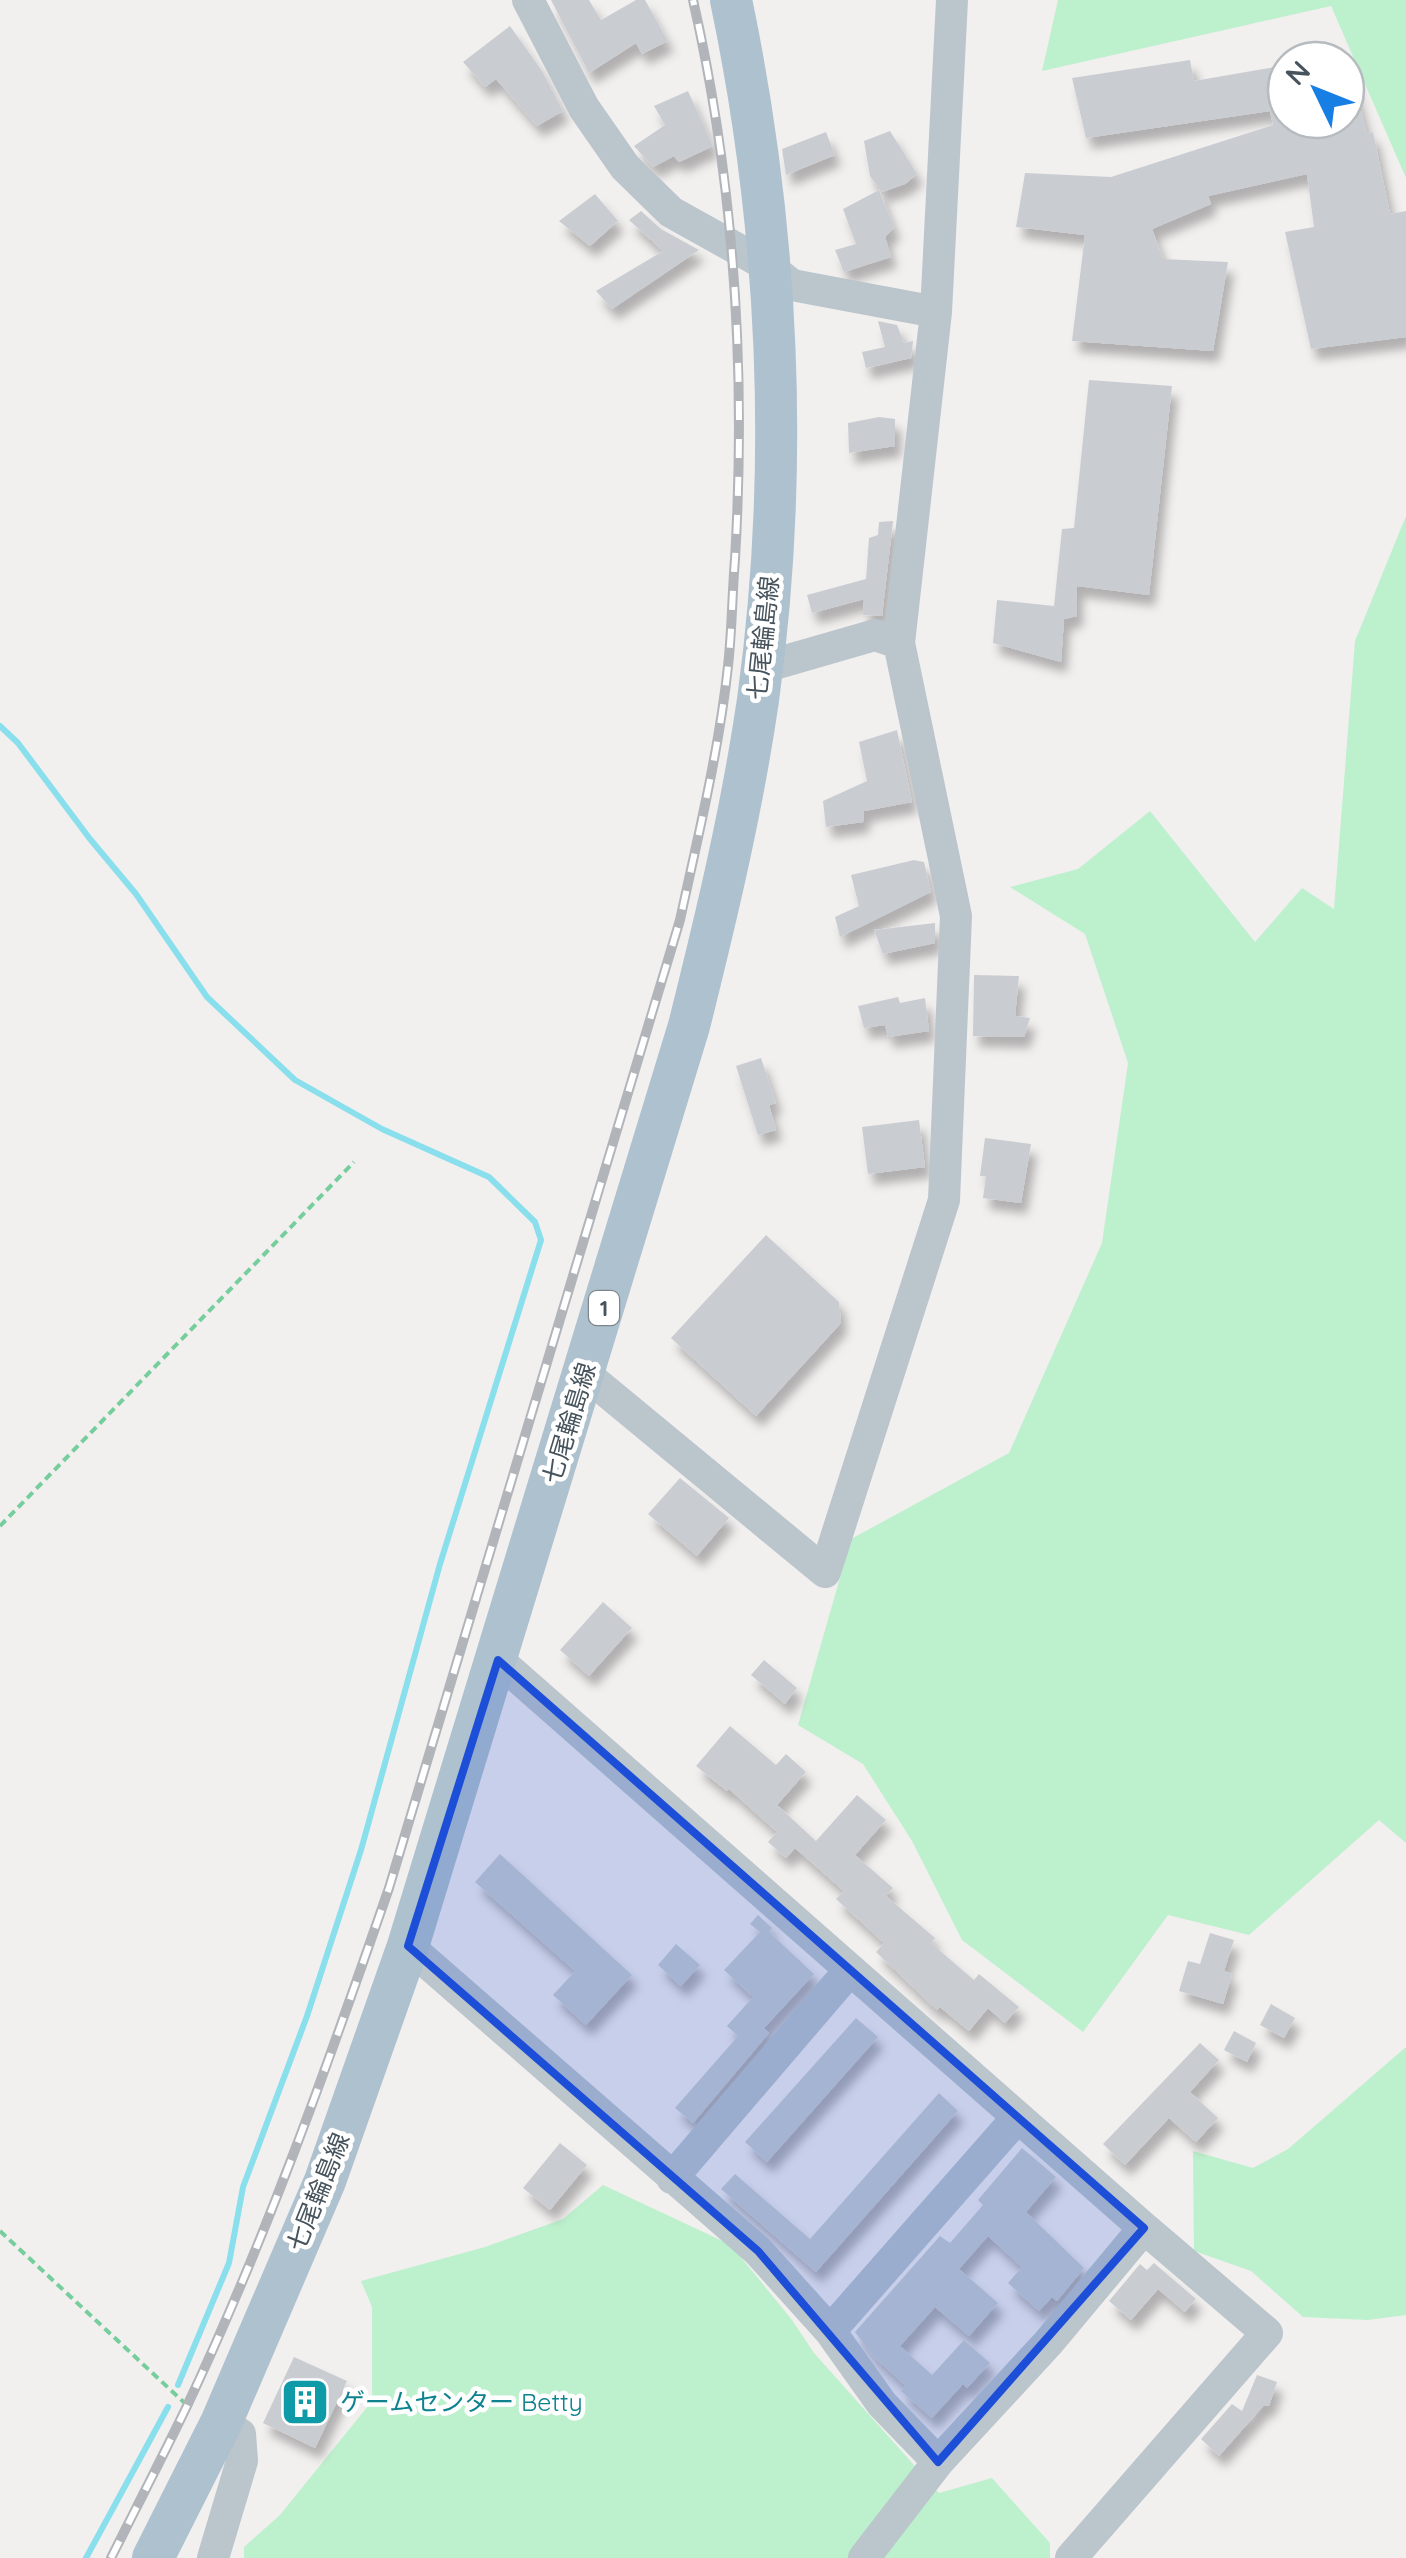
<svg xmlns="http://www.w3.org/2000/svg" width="1406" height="2558" font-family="Quicksand,'Noto Sans JP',sans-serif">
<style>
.green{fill:#bdf0cd}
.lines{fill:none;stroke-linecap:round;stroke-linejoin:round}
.stream{stroke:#8adfed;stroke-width:6}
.building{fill:#c9cdd2;filter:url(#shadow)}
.path{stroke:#75ce9c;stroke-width:4;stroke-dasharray:8 5;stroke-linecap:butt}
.minor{stroke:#bbc5cc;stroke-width:32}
.major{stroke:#aec1ce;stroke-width:42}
.rail-casing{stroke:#b1b5ba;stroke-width:10}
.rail{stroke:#fff;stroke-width:6;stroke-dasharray:19;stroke-linecap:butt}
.marked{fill:#1d4ed8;fill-opacity:0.2;stroke:#1d4ed8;stroke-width:8;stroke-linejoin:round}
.labels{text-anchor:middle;stroke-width:9;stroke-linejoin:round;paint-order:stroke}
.shield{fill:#fff;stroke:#7e878e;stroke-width:2.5}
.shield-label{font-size:22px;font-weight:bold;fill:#47545d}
.street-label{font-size:25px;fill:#47545d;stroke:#fff}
.culture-label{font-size:25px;fill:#0d838f;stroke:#fff;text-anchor:start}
</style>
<defs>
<filter id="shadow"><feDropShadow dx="6" dy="11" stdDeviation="5" flood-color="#0004"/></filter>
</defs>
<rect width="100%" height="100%" fill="#f2efef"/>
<path class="green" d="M1058,0H1406V178L1331,6L1042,71Z
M1406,516V1843L1379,1820L1249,1935L1168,1915L1083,2032L962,1940L912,1841L863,1764L798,1725L851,1539L1009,1453L1102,1243L1128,1063L1085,934L1010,887L1078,869L1150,811L1255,942L1302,888L1334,909L1355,641Z
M1406,2047V2315L1368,2320L1303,2317L1251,2271L1194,2251L1193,2151L1253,2168L1288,2149Z
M603,2185L731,2245L792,2320L814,2353L939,2493L992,2478L1050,2543V2558H244V2547L280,2515L372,2401V2307L361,2281L485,2247L563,2219Z"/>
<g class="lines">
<path class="stream" d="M0,726L18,743L90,839L136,894L207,997L295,1080L382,1129L489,1177L535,1222L541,1240L440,1564L361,1850L307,2016L243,2187L229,2263L178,2385
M86,2558L168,2407"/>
</g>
<path class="building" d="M551,0H589L601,20L636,0H645L668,41L642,54L636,43L589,73Z
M510,26L542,71L563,111L537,126L496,79L485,87L463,62Z
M1190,60L1194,81L1286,65V120H1346V79L1352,78L1367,134L1373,132L1390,214L1406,211V337L1311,349L1285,232L1314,227L1307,174L1208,196L1211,204L1152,229L1163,259L1228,262L1213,351L1072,341L1085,235L1016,227L1025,173L1111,177L1273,125L1270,111L1086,138L1072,78Z
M688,91L713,146L679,162L674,156L653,167L634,146L665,125L654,106Z
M890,131L917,174L905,184L882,192L870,176L864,141Z
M826,132L835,155L786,175L782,149Z
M879,190L894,228L885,237L891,257L844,272L835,250L856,244L843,209Z
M595,194L618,221L590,246L559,221Z
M641,211L661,229L699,250L612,309L596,291L663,251L629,220Z
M878,321L897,325L904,343L913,341L911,358L866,368L862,352L885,347Z
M1089,380L1172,386L1149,595L1077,586V616L1064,619L1061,662L993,643L997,600L1054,606L1062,529L1074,528Z
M879,417L895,419V446L849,453L848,423Z
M893,521L882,616L863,615L864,599L812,613L807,595L866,579L869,538L878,535L879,522Z
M897,730L912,802L864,811L863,822L826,827L823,801L867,781L859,742Z
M914,860L924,862L931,892L840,937L835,917L859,906L851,875Z
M935,923V943L883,954L874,930Z
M974,975L1019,976L1015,1016L1030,1018L1024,1037L973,1036Z
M898,997L900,1003L925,998L929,1031L888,1037L885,1025L864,1028L858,1006Z
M761,1058L776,1103L769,1105L776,1130L758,1135L736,1066Z
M919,1120L925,1167L868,1174L862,1127Z
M985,1138L1031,1144L1021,1203L983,1198L986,1176H980Z
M766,1235L839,1302L841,1323L756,1416L671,1338Z
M680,1478L729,1518L697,1556L648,1514Z
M603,1602L632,1628L589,1676L560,1650Z
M764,1660L797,1688L785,1704L751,1675Z
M730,1726L776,1765L786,1754L806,1772L777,1805L816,1841L857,1795L886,1820L855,1855L893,1888L886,1896L935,1938L931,1943L974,1980L979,1974L1019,2007L1005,2023L988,2008L969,2031L940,2007L937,2010L876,1952L884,1943L836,1899L844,1891L795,1848L786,1858L768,1842L777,1832L729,1789L727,1791L696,1766Z
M500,1854L632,1975L586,2025L553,1995L575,1971L475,1882Z
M758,1915L772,1928L769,1932L814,1974L764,2028L769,2033L693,2123L675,2108L738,2036L727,2026L753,1997L724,1970L760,1932L750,1924Z
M1210,1933L1234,1940L1224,1971L1232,1974L1223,2004L1179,1991L1188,1961L1200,1964Z
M676,1944L700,1965L681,1986L658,1965Z
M1271,2004L1295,2018L1284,2038L1260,2025Z
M856,2018L878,2037L767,2162L745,2142Z
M1234,2031L1256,2043L1247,2062L1224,2050Z
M1200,2043L1219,2060L1190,2092L1218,2118L1196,2142L1169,2118L1125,2165L1103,2144Z
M939,2093L958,2111L816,2272L721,2189L735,2174L810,2239Z
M560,2143L587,2165L550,2210L523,2188Z
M1022,2148L1056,2177L1026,2212L1084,2268L1057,2301L1052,2297L1039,2311L1008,2283L1022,2267L988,2236L959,2269L998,2303L969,2336L935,2307L900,2346L932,2375L964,2340L990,2363L967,2388L963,2384L932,2418L901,2391L906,2386L873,2356L855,2332L940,2236L950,2243L983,2205L978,2200Z
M1154,2263L1196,2299L1185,2312L1158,2289L1131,2320L1109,2301L1140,2264L1147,2270Z
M294,2357L347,2381L315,2448L263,2423Z
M1257,2375L1277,2382L1269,2406L1264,2405L1219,2456L1201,2439L1232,2404L1242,2411Z"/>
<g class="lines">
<path class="path" d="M0,1526L354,1162
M0,2231L190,2408"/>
<path class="minor" d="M528,0L584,108L625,167L671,212L768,266L792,285L936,312
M761,668L875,635L899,643
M584,1373L825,1572L944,1200L956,916L899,643L936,312L952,0
M498,1660L1144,2228L1048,2343L938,2462L864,2558
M408,1946L758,2251L830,2331L882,2404L938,2462
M672,2178L850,1970
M830,2331L1017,2118
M213,2558L242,2461L240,2434L221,2423
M1071,2558L1267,2333L1144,2228"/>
<path class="major" d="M153,2558L221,2423L325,2181L408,1946L689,1026C716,918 742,810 758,700C790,468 779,229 731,0"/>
<g class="rail-casing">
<path id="rail" d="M111,2558C136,2508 162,2458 186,2408C266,2239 328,2064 389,1888L680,920C698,836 719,751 728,666C732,631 732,595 735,559C746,371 735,185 693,0"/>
</g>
<use href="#rail" class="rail"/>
</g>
<path class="marked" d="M498,1660L1144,2228L938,2462L758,2251L408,1946Z"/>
<defs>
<g id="building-square" transform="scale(2.5)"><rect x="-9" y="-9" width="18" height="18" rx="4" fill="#0f9aa8" stroke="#fff"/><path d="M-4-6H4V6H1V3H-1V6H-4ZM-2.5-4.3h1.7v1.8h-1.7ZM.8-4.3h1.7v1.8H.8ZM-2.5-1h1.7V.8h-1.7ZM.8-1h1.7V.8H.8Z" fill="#fff"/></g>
</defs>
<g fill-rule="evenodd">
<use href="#building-square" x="305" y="2402"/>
</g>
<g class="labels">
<rect class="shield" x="589" y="1291" width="30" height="34" rx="8"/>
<g class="shield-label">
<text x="604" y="1316">1</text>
</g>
<g class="street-label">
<text transform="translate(763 638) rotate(-84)" y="9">七尾輪島線</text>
<text transform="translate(569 1423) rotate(-73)" y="9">七尾輪島線</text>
<text transform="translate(318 2192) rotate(-68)" y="9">七尾輪島線</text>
</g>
<g class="culture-label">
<text x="340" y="2411">ゲームセンター Betty</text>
</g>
</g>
<g transform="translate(1316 90) rotate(313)"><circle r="48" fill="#ffffff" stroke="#b5bbbe" stroke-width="2.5"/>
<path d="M0-8L18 38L0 25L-18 38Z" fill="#177ee4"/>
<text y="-15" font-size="28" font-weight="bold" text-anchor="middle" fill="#47545d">N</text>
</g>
</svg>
